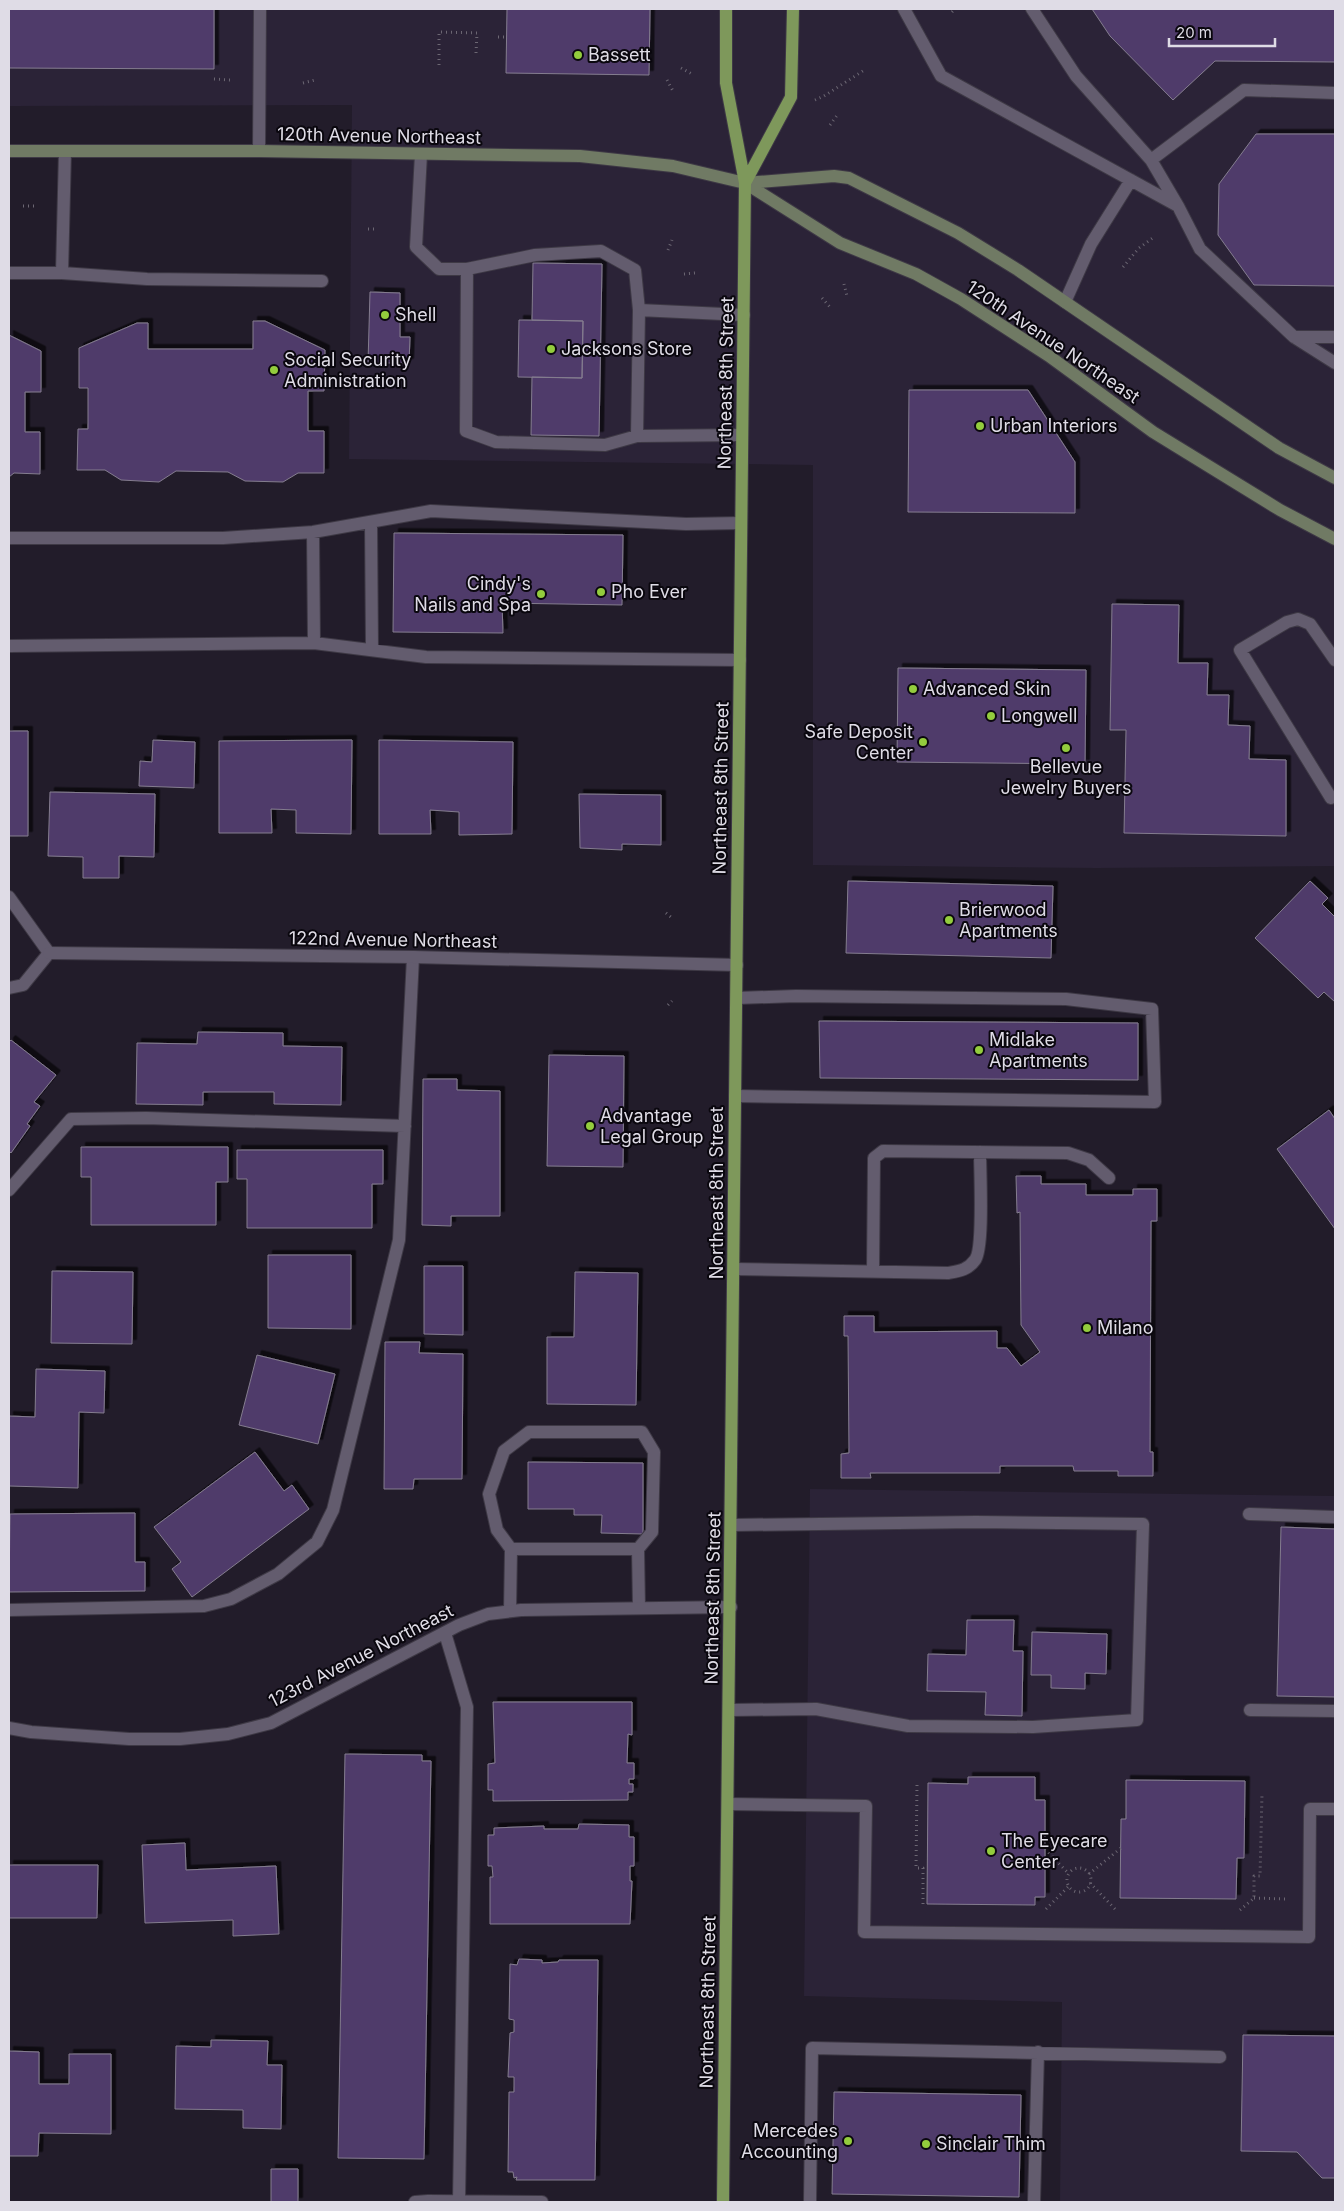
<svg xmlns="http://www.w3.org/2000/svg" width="1344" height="2211" font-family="Inter,sans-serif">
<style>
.built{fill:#2b2337}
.building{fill:#503b6b;stroke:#847d8f;filter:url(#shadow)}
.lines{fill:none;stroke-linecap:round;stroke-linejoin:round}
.lane-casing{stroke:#3e3945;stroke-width:14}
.street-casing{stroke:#3e3945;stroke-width:14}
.secondary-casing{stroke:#3e3945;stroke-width:14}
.primary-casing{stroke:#3e3945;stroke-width:14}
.path{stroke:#6c6773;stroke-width:3;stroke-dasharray:1 4;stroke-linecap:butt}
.lane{stroke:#635c6e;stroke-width:12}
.street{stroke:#635c6e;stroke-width:12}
.secondary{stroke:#707a64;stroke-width:12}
.primary{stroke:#7e985b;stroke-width:12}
.poi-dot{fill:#93cc3d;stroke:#0a070e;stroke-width:2}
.labels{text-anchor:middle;stroke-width:4;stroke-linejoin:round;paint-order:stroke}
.poi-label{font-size:18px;fill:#dfdce6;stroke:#0a070e;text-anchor:start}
.street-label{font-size:18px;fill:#dfdce6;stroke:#0a070e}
</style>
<defs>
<filter id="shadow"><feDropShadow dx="4.5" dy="-4.5" stdDeviation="0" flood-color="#0009"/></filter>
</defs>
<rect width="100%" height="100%" fill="#221c2a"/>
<path class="built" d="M9,9H1335V866L1097,868L813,865V465L349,459L352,105L9,106Z
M810,1489L1335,1496V2202H1060L1062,2002L804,1996Z"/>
<path class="building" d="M9,9H214V69L9,68Z
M507,9H650L649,75L506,73Z
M1092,9H1335V62L1215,61L1173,100L1110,36Z
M1256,134H1335V286L1254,285L1218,235L1219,184Z
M533,263L602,264L599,436L531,435L532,377L582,378L583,321L532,320Z
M370,292L400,293V337H410L409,363H368Z
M519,320L583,321L582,378L518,377Z
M253,321H265L325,350L324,391H308V431H324V473H298L283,482L245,481L228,472L176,471L159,482L121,480L105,470H77L78,429H88V388H79V348L137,323H148V349H253Z
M9,335L41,351V392H25V432H40V474L14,473L9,477Z
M909,390H1028L1075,462V513L908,512Z
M394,533L623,535L622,605L502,603L503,633L393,632Z
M1112,604L1179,605L1178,663H1208L1207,695H1229L1228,725L1250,726L1249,759L1286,760V836L1124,833L1126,730H1110Z
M898,668L1086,670L1085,764L897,762Z
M9,731H28V836H9Z
M153,740L195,742L194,788L139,786L140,761L152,762Z
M352,740L351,834L296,833V810L271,809L272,833H219V741Z
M379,740L513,742L512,834L459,835V812L430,810L431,834H379Z
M50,792L155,794L154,857L119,856V878H83V857L48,856Z
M579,794L661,795V845L622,844V850L580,848Z
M848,881L1053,886L1051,958L846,953Z
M1310,881L1328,898L1322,904L1335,917V1002L1324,992L1318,998L1255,938Z
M819,1021L1138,1023V1080L820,1078Z
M198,1032L283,1033V1046L342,1047L341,1105L274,1104V1092H203V1105L136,1104L137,1043L197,1044Z
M11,1040L56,1075L34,1102L40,1106L27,1124L30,1126L11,1153L9,1151V1042Z
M549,1055L624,1056L623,1167L547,1166Z
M423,1079H457V1090L500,1091V1216H451V1226L422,1225Z
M1329,1110L1335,1119V1229L1277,1149Z
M81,1147H228V1182H216V1225H91V1177H81Z
M237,1150H383V1184H372V1228H247V1179H237Z
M1016,1176H1041V1184H1086V1195H1133V1189H1157V1221H1151L1150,1452H1153V1476H1118V1471H1074L1073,1466H1000V1473H870L871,1478H841V1454L849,1453L848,1336H844V1316H874V1332L997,1331V1348H1007L1021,1366L1040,1352L1021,1325L1020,1212L1017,1213Z
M268,1255H351V1329L268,1328Z
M424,1266H463V1335L424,1334Z
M52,1271L133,1272L132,1344L51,1343Z
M575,1272L638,1273L636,1405L547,1404V1337H574Z
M385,1342H420L419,1353L463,1354L462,1479H414L413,1489H384Z
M257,1355L335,1374L318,1444L239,1425Z
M36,1369L105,1371L104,1413L79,1412L78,1488L9,1486V1416L35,1417Z
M255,1452L284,1491L292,1485L309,1509L192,1597L172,1569L181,1562L154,1527Z
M528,1462L643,1463V1534L601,1533L602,1515H574V1509H528Z
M135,1513V1562H145V1591L9,1592L10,1514Z
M1281,1527L1335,1529V1697L1277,1696Z
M967,1620H1014L1013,1651H1023L1022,1716L985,1715L986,1692L927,1691L928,1654L966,1655Z
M1032,1632L1107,1634L1106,1674L1085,1673V1689L1051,1688V1675H1031Z
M493,1702H632V1735L628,1734L627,1763H634V1779H629V1784H633V1792H628V1800L493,1801V1790H488V1764L495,1763Z
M345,1754L422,1755V1761H431L424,2159L338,2158Z
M968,1777H1035V1800H1045V1897H1035V1905L927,1904L928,1783L968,1784Z
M1126,1780L1245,1781L1244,1858H1237L1236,1899L1120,1898L1121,1819H1126Z
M579,1824L629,1825V1837H634V1866H630V1881H632L630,1924H490V1877H493L492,1866H488V1835H494V1828L544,1826V1829H578Z
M185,1843L186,1870L276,1866L279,1934L233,1936V1920L145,1923L142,1845Z
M9,1865H98L97,1918H9Z
M519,1959L542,1960V1963L558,1962L559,1960H598L595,2180H516L517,2177L514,2178L513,2172H508L509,2092H514V2077H508L510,2033L514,2032V2020L509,2019L510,1964L517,1965Z
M1243,2035L1335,2036V2178H1322L1297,2152L1241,2151Z
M211,2040L268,2041L267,2065H282L281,2129L243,2128V2110L175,2109L176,2046L211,2047Z
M9,2051L39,2052V2084H69V2054H111V2134L39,2133L38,2156H9Z
M834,2092L1021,2095L1019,2197L832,2194Z
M271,2169H298V2202H271Z"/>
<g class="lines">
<g class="lane-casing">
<path id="lane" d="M904,9L941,76L1178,206
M1032,9L1076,76L1151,160
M1335,93L1244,90L1151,160L1178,206L1200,249L1294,337H1335
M421,154L416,247L439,269H467L466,431L496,442L605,445L637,436
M467,269L535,255L601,251L635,270L639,310L637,436L742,435
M9,273H62L147,279L322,281
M62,273L65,151
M1065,302L1091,244L1131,180
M639,310L744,315
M1294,337L1335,363
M371,522L372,650
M313,532L314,643
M9,538H223L313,532L431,511L686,524L741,523
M9,646L314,643L426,657L740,660
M1331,798L1240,650L1287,622L1298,619L1310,624L1335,660
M9,897L49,953L23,985L9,988
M735,1096L1155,1102L1152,1009L1066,999L796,996L737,998
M9,1190L71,1119L146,1118L405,1126
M734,1269L948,1273C959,1271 968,1270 975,1260C984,1249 980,1171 980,1152
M873,1271L874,1158L883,1151L1068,1153L1089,1160L1109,1178
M1249,1514L1335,1517
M511,1549H638
M9,1610L204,1606L231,1599L278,1574L317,1542L333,1510L399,1240L413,957
M510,1611L511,1549L497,1530L489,1494L504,1451L529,1432H642L654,1452L652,1532L638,1549L639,1608
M730,1710L816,1709L908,1726L1033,1727L1137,1720L1143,1524L976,1522L732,1525
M1250,1710L1335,1711
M728,1804L866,1806L864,1932L1309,1937L1310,1809H1335
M810,2202L812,2048L1220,2057
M1034,2202L1038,2052"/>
</g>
<g class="street-casing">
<path id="street" d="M259,151L260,9
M49,953L413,957L737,965
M445,1633L467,1707L459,2201
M9,1728L31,1732L129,1739H180L228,1734L271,1723L459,1625L488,1614L521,1610L731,1607
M415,2202L428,2201L542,2202"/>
</g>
<g class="secondary-casing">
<path id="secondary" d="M9,151H259L580,156L673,166L745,183L834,176L849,178L958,233L1018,270L1279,448L1335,478
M745,183L840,243L916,274L961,299L1049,356L1153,432L1280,510L1335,539"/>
</g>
<g class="primary-casing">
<path id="primary" d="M745,183L791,97L793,9
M723,2202L745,183L726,83V9"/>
</g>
<path class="path" d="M952,12L955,9
M498,37H506
M439,65V32L477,33L476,53
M681,68L692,74
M214,79L230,80
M667,80L673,91
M303,83L315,80
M815,100L824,96L866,69
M830,125L838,114
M23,206H34
M368,229H378
M668,250L672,240
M1123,267L1139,248L1154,237
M684,274L695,273
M844,284L847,296
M822,298L830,307
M666,913L672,918
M668,1005L672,1001
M917,1785L916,1868H923V1908
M1045,1849L1069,1874
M1067 1880a12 12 0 1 1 24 0a12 12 0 1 1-24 0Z
M1089,1874L1121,1848
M1090,1883L1116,1910
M1254,1898L1286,1899
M1046,1909L1068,1887
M1240,1910L1254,1898V1876H1260L1262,1794"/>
<use href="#lane" class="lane"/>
<use href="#street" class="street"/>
<use href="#secondary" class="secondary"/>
<use href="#primary" class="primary"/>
</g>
<g class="poi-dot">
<circle cx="578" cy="55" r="5"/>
<circle cx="385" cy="315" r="5"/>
<circle cx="551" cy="349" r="5"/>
<circle cx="274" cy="370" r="5"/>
<circle cx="980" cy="426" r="5"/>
<circle cx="601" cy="592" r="5"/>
<circle cx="541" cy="594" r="5"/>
<circle cx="913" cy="689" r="5"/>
<circle cx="991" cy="716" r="5"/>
<circle cx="923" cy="742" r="5"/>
<circle cx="1066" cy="748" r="5"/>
<circle cx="949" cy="920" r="5"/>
<circle cx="979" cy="1050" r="5"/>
<circle cx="590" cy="1126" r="5"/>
<circle cx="1087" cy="1328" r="5"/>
<circle cx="991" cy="1851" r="5"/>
<circle cx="848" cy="2141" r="5"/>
<circle cx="926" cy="2144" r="5"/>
</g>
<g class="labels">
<g class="poi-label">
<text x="588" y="61">Bassett</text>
<text x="395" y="321">Shell</text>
<text x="561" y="355">Jacksons Store</text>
<text x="284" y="366">Social Security<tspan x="284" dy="21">Administration</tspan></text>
<text x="990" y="432">Urban Interiors</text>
<text x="531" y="590" text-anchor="end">Cindy's<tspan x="531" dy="21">Nails and Spa</tspan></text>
<text x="611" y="598">Pho Ever</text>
<text x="923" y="695">Advanced Skin</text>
<text x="1001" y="722">Longwell</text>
<text x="913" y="738" text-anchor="end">Safe Deposit<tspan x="913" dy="21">Center</tspan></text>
<text x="1066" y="773" text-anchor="middle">Bellevue<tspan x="1066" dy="21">Jewelry Buyers</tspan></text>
<text x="959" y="916">Brierwood<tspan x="959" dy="21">Apartments</tspan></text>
<text x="989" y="1046">Midlake<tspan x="989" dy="21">Apartments</tspan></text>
<text x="600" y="1122">Advantage<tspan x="600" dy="21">Legal Group</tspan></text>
<text x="1097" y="1334">Milano</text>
<text x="1001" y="1847">The Eyecare<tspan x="1001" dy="21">Center</tspan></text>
<text x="838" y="2137" text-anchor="end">Mercedes<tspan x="838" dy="21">Accounting</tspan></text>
<text x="936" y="2150">Sinclair Thim</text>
</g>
<g class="street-label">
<text transform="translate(379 136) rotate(1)" y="6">120th Avenue Northeast</text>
<text transform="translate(1053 342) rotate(34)" y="6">120th Avenue Northeast</text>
<text transform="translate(726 383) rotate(-89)" y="6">Northeast 8th Street</text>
<text transform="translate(721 788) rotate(-89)" y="6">Northeast 8th Street</text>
<text transform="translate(393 940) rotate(1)" y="6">122nd Avenue Northeast</text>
<text transform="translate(717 1193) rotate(-90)" y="6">Northeast 8th Street</text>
<text transform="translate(713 1598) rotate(-89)" y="6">Northeast 8th Street</text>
<text transform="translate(361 1656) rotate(-27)" y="6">123rd Avenue Northeast</text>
<text transform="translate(708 2002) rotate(-89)" y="6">Northeast 8th Street</text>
</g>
</g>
<rect width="1344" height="2211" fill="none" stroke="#dfdce6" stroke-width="20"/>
<path d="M1169 38v8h106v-8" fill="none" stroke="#dfdce6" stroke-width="2.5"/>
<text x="1176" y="38" font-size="15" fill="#dfdce6" stroke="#0a070e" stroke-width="4" paint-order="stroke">20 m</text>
</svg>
